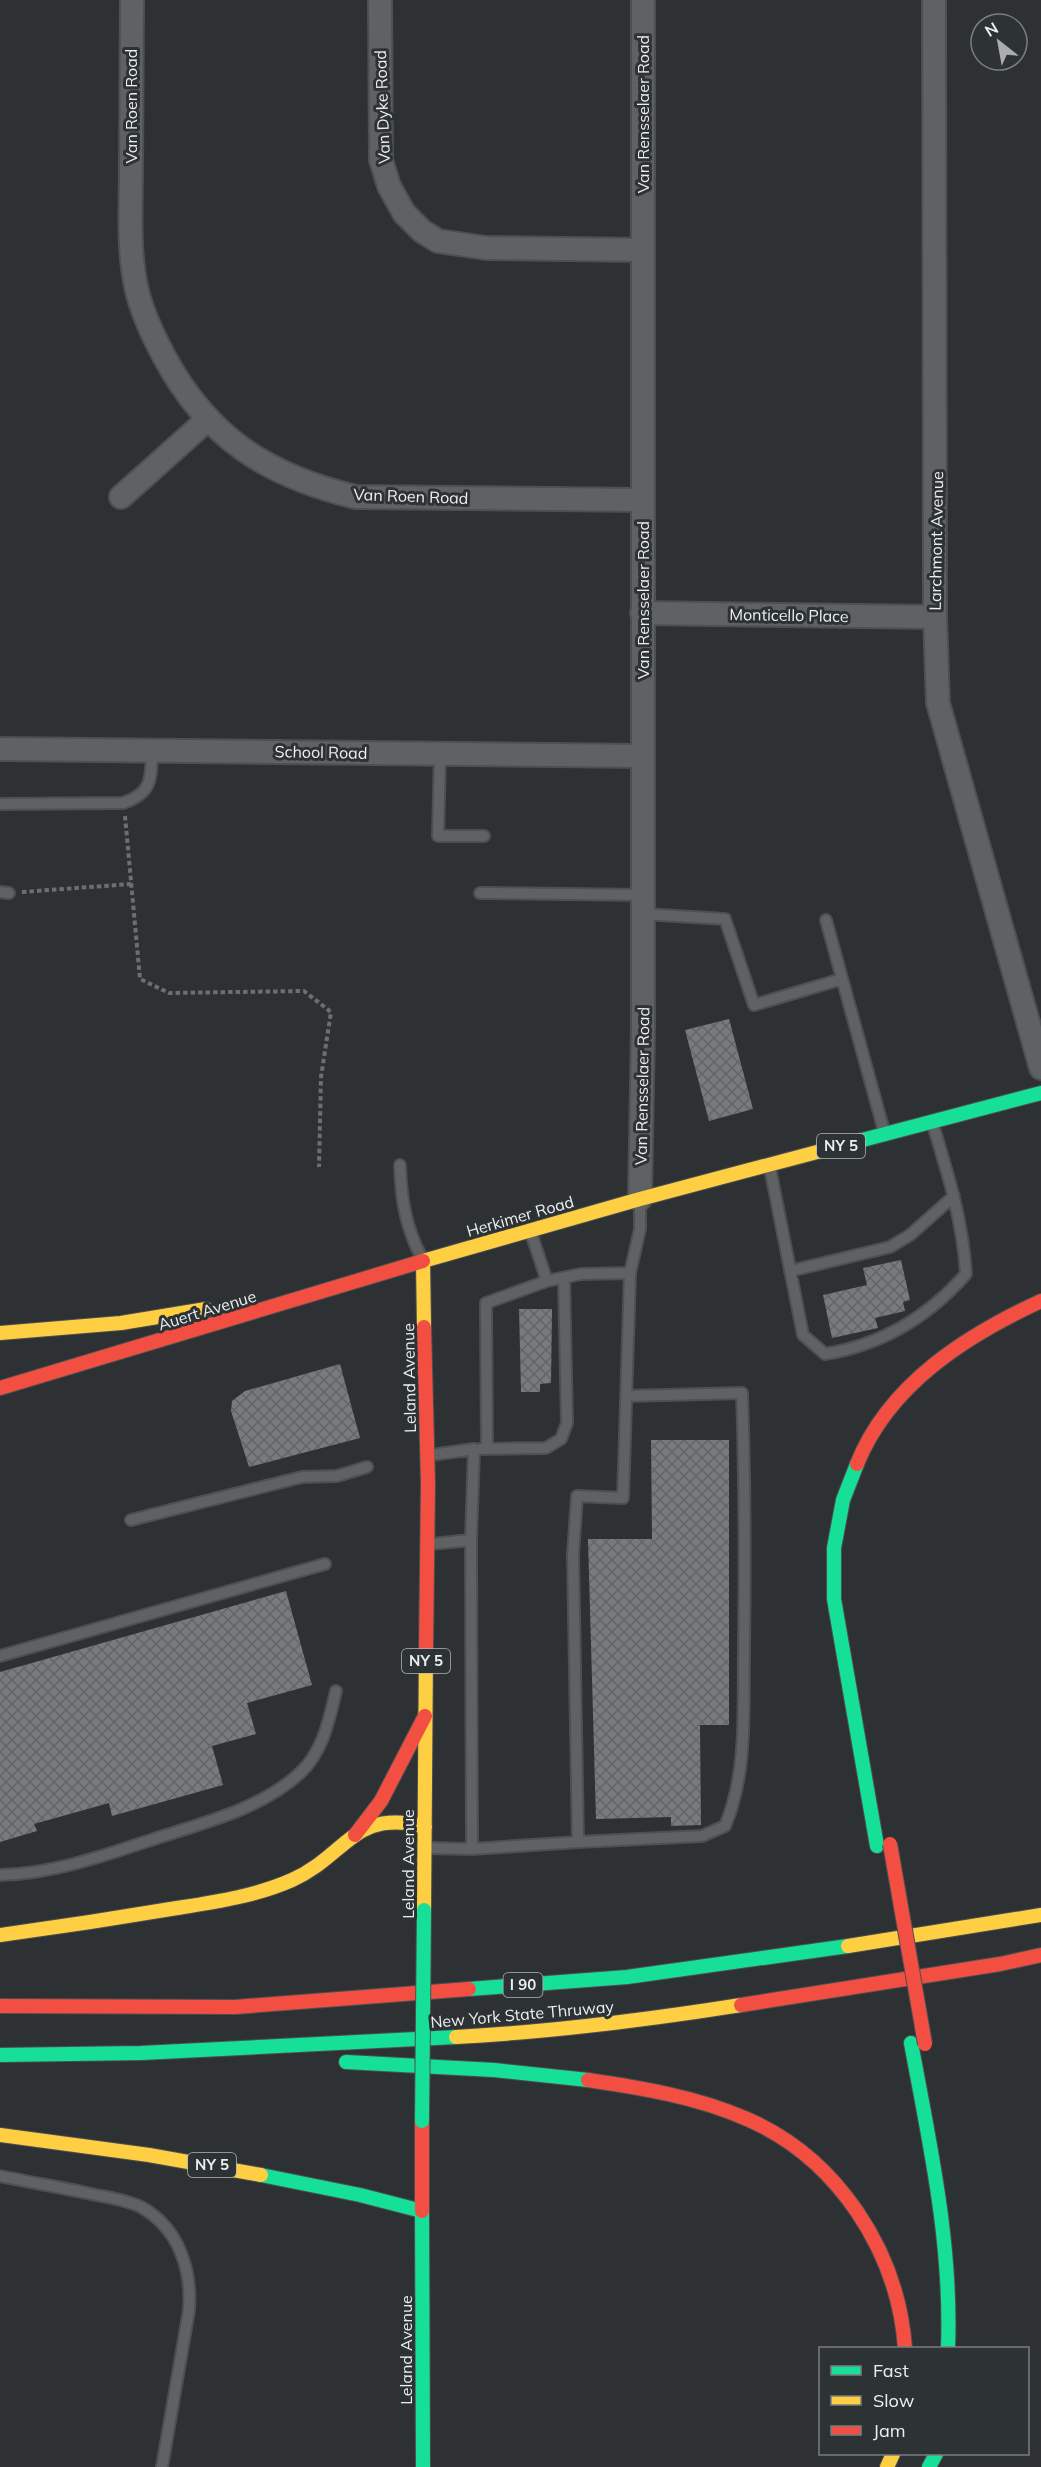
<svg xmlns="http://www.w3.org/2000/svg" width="1041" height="2467" font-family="Mulish,sans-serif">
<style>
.building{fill:url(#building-cross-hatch)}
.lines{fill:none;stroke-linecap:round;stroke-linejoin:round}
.lane-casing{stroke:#4d4f50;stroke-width:14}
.street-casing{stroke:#4d4f50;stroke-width:26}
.fast-casing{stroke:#4d4f50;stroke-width:16}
.slow-casing{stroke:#4d4f50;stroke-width:16}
.jam-casing{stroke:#4d4f50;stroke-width:16}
.path{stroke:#6d6e6f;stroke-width:4;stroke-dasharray:4.5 3;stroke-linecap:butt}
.lane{stroke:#606163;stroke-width:10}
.street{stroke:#606163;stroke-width:22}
.fast{stroke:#16e098;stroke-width:14}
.slow{stroke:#ffcf43;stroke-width:14}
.jam{stroke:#f24e42;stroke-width:14}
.fast-bridge-casing{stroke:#4d4f50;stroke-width:16;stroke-linecap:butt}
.jam-bridge-casing{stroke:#4d4f50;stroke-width:16;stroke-linecap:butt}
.fast-bridge{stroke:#16e098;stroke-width:14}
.jam-bridge{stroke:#f24e42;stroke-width:14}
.labels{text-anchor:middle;stroke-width:6;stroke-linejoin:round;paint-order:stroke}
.shield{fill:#2d3234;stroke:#b3b6b8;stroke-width:1.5}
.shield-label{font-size:15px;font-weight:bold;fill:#eceff0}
.street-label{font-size:16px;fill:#eceff0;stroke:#2d3234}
</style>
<defs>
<pattern id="building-cross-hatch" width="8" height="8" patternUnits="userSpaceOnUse" patternTransform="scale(1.5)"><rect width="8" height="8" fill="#787b7c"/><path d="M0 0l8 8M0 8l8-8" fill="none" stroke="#626465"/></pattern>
</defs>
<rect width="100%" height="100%" fill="#2e3133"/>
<path class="building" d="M729,1019L753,1109L709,1121L685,1030Z
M901,1260L910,1300L903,1302L905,1311L875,1318L878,1328L832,1338L823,1295L867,1285L863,1268Z
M519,1309H552L551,1383L540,1384V1392H521Z
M340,1364L360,1438L249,1467L231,1411L232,1401L245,1391Z
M651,1440H729V1725H700L701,1825L671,1826V1817L596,1819L588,1539H652Z
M286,1591L312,1685L247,1703L256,1734L212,1746L223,1785L112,1816L109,1803L34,1824L37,1831L0,1842V1672Z"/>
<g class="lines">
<g class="lane-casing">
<path id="lane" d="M440,754L438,836H484
M0,804L123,803C153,793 151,778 152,750
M0,892L9,893
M480,893L643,895
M643,914L725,919L754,1005L842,979
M826,920L884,1131
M400,1165C401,1199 406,1229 422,1258
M770,1168L803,1335L825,1354C882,1345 928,1317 966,1274C963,1222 948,1174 933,1125
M531,1233L547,1281
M790,1271L890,1247L910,1235L954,1196
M487,1448L486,1303L547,1281L581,1274L630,1273
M480,1449L546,1448L561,1439L567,1423L564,1278
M131,1520L302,1477L337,1476L367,1467
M431,1544L471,1540
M0,1656L325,1564
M578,1842L702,1836L725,1826C748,1772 743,1706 744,1649C745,1564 745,1478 742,1393L626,1396
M427,1848L472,1849L471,1540L474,1449L431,1455
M472,1849L578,1842L573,1555L577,1496L623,1498L630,1273L640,1229V1202
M0,1875C54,1874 109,1854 160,1837C207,1822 262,1808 300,1773C323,1752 329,1720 336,1691
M0,2176C29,2182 58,2187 87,2193C104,2197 125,2199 141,2207C179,2228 192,2270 189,2310L162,2467"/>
</g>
<g class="street-casing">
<path id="street" d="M132,0C132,56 131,112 131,168C131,206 128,249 136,286C141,311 153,336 165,358C208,438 268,476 356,497L642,500
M380,0L381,160L389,186L404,213L422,231L438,241L486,248L643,250
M934,0L935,617L938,703L1041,1068
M121,497L207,420
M642,613L935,617
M0,749L643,756
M640,1199L643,1027V0"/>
</g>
<g class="fast-casing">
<path id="fast" d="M851,1143L1041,1093
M857,1464L843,1500L834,1548V1599L877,1846
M469,1989L627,1977L848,1946
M911,2043C930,2145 952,2244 948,2348
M0,2055L141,2053L456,2037
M346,2062L494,2070L588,2080
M261,2175L360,2195L422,2211
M422,2211L423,2467
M929,2467L936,2454"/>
</g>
<g class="slow-casing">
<path id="slow" d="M424,1327L423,1261L640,1199L851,1143
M0,1333L121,1323L206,1309
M424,1910L426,1650
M0,1935C59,1927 118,1918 177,1908C215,1902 256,1896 292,1880C346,1856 355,1807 425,1827
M848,1946L1041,1915
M456,2037C551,2032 646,2020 741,2005
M0,2135L149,2155L261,2175
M887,2467L893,2454"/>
</g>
<g class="jam-casing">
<path id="jam" d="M424,1327L428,1484L426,1650
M0,1388L423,1261
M857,1464C889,1384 967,1335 1041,1301
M355,1835L381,1801L425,1716
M741,2005L1000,1964L1041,1955
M0,2006L235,2007L469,1989
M588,2080C642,2088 697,2097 747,2119C837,2158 898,2251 905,2348
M422,2121V2211"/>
</g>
<path class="path" d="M125,816L140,979L169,993L304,991L331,1012L321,1077L319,1167
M22,892L131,884"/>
<use href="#lane" class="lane"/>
<use href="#street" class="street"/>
<use href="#fast" class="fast"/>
<use href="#slow" class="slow"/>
<use href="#jam" class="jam"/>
<g class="fast-bridge-casing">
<path id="fast-bridge" d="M422,2121L424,1910"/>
</g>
<g class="jam-bridge-casing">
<path id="jam-bridge" d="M890,1844L925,2044"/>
</g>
<use href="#fast-bridge" class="fast-bridge"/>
<use href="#jam-bridge" class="jam-bridge"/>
</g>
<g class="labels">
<g class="shield">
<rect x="817" y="1134" width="48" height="24" rx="4.5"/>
<rect x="402" y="1649" width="48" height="24" rx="4.5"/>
<rect x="503.5" y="1973" width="39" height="24" rx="4.5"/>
<rect x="188" y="2153" width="48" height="24" rx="4.5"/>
</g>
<g class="shield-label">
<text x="841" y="1151">NY 5</text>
<text x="426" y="1666">NY 5</text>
<text x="523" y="1990">I 90</text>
<text x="212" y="2170">NY 5</text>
</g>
<g class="street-label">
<text transform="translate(131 106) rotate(-90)" y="6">Van Roen Road</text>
<text transform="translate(382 107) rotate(-92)" y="6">Van Dyke Road</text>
<text transform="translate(643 114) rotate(-90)" y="6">Van Rensselaer Road</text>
<text transform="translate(411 496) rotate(2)" y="6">Van Roen Road</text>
<text transform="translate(936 541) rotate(-89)" y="6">Larchmont Avenue</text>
<text transform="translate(643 600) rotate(-90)" y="6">Van Rensselaer Road</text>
<text transform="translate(789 615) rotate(1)" y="6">Monticello Place</text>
<text transform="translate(321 752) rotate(1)" y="6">School Road</text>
<text transform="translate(642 1086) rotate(-89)" y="6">Van Rensselaer Road</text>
<text transform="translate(520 1216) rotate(-16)" y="6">Herkimer Road</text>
<text transform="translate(207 1310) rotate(-17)" y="6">Auert Avenue</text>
<text transform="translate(409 1378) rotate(-91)" y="6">Leland Avenue</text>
<text transform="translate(408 1864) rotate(-90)" y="6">Leland Avenue</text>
<text transform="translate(522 2014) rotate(-5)" y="6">New York State Thruway</text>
<text transform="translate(406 2350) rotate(-90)" y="6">Leland Avenue</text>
</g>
</g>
<rect x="819" y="2347" width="210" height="108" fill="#2d3234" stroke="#797e7f" stroke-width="1.5"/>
<rect x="831" y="2366" width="30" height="9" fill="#16e098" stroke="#797e7f" stroke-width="1.5"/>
<text x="873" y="2377" font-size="18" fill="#eceff0">Fast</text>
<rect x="831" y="2396" width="30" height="9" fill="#ffcf43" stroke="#797e7f" stroke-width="1.5"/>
<text x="873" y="2407" font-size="18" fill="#eceff0">Slow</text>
<rect x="831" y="2426" width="30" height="9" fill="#f24e42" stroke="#797e7f" stroke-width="1.5"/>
<text x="873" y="2437" font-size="18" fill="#eceff0">Jam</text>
<g transform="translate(999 42) rotate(329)"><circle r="28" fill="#2d3234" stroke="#797e7f" stroke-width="1.5"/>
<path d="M0-4.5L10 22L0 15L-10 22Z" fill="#aaacae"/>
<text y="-9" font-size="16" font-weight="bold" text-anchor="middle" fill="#eceff0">N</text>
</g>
</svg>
